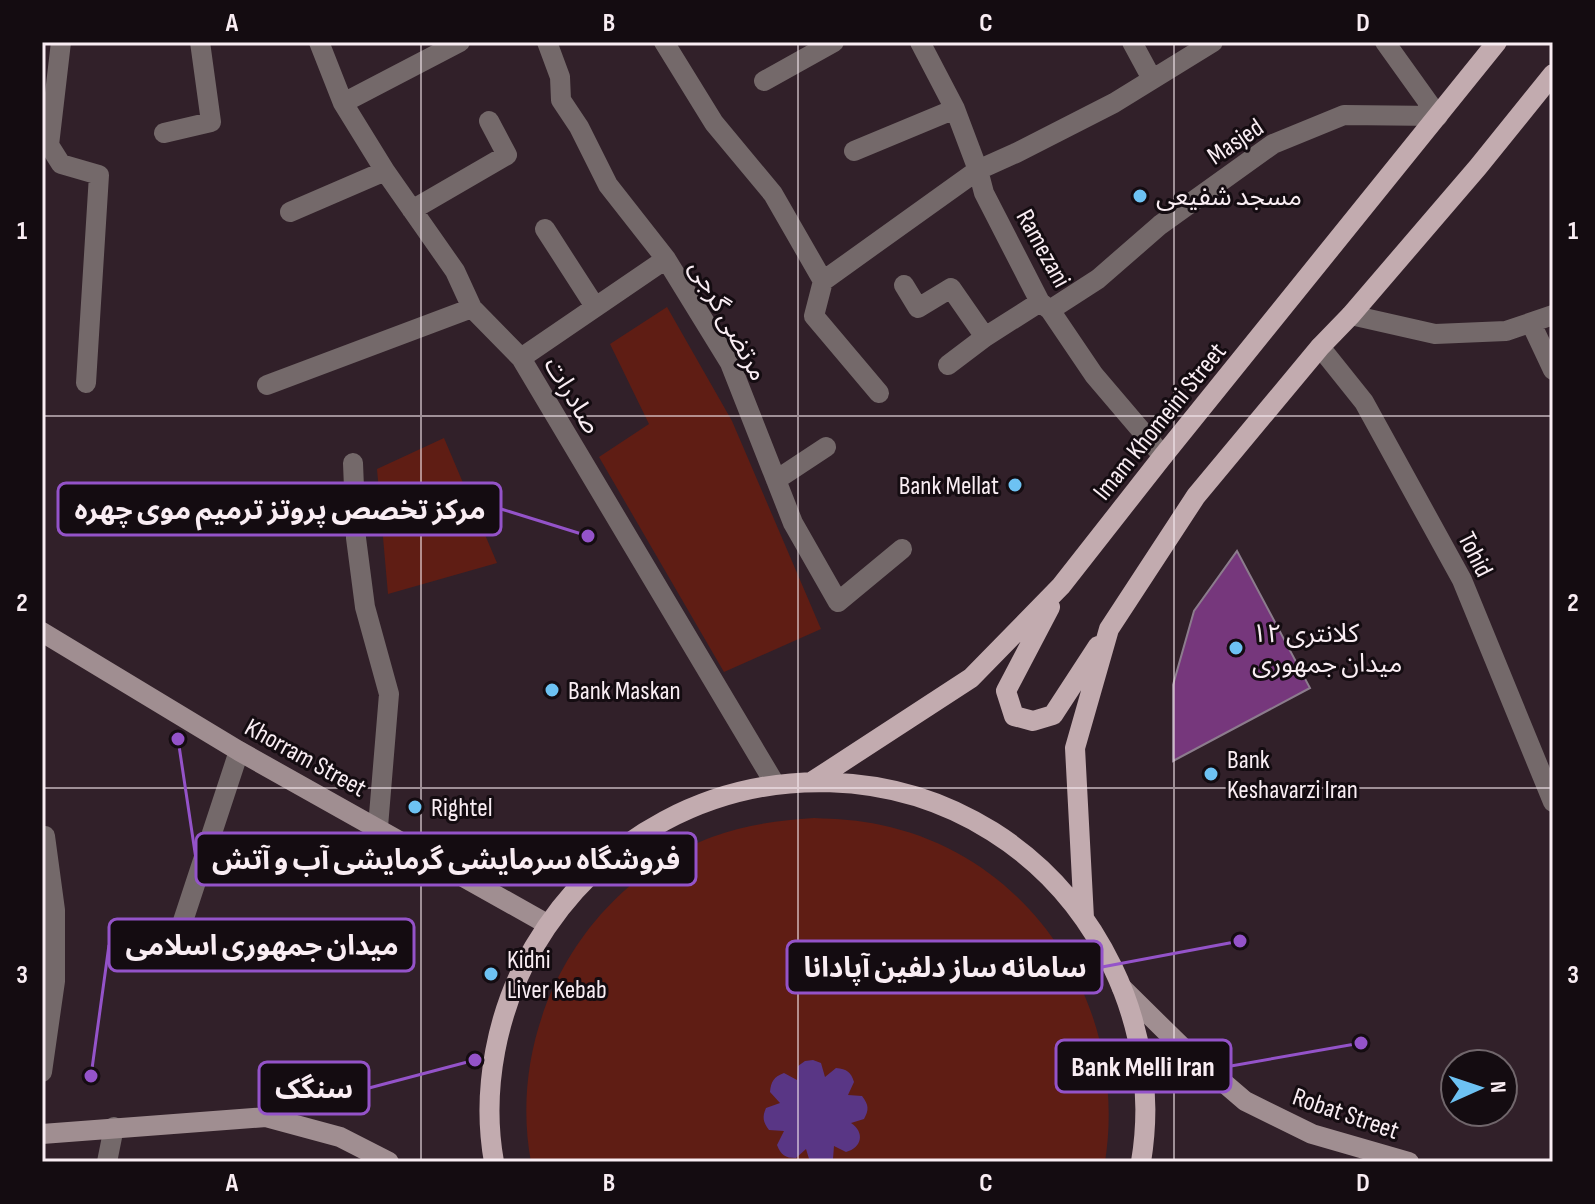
<svg xmlns="http://www.w3.org/2000/svg" width="1595" height="1204" font-family="'Sofia Sans Condensed','Noto Sans Arabic',sans-serif">
<style>
.green{fill:#5f1d14}
.water{fill:#593685}
.building{fill:#76377c;stroke:#8c7c8d;stroke-width:2}
.lines{fill:none;stroke-linecap:round;stroke-linejoin:round}
.street{stroke:#74696a;stroke-width:20}
.secondary{stroke:#a08e91;stroke-width:20}
.primary{stroke:#c2abaf;stroke-width:20}
.grid{fill:none;stroke:#f9edf3;stroke-width:2;stroke-opacity:0.55}
.poi-dot{fill:#6dc2f3;stroke:#140c11;stroke-width:3}
.labels{text-anchor:middle;stroke-width:6;stroke-linejoin:round;paint-order:stroke}
.street-label{font-size:26px;fill:#f9edf3;stroke:#140c11}
.poi-label{font-size:26px;fill:#f9edf3;stroke:#140c11;text-anchor:start}
.leader{fill:none;stroke:#9453c9;stroke-width:3}
.callout-dot{fill:#9453c9;stroke:#140c11;stroke-width:3}
.callout{fill:#140c11;stroke:#9453c9;stroke-width:3}
.callout-label{font-size:28px;text-anchor:middle;font-weight:bold;fill:#f9edf3}
.neatline{fill:none;stroke:#f9edf3;stroke-width:3}
.grid-label{font-size:26px;text-anchor:middle;font-weight:bold;fill:#f9edf3}
</style>
<rect width="100%" height="100%" fill="#312029"/>
<path class="green" d="M667,307L732,421L821,629L724,672L599,457L649,424L610,344Z
M444,438L497,563L388,594L377,469Z
M814,818C837,819 859,820 881,825C1035,857 1129,1010 1105,1162H531C506,1027 583,886 712,837C745,825 779,820 814,818Z"/>
<path class="water" d="M813,1060L821,1063L825,1077L836,1068C847,1069 851,1072 854,1082L848,1095L862,1096C869,1105 869,1110 864,1119L851,1123C865,1132 862,1148 846,1152L834,1146L833,1159L830,1162H810L806,1149L796,1158C785,1158 781,1155 777,1145L784,1131L769,1130C763,1122 762,1117 766,1108L780,1103L770,1092C771,1081 774,1077 784,1073L797,1080L798,1066L805,1061Z"/>
<path class="building" d="M1237,551L1310,688L1173,761V685L1194,611Z"/>
<g class="lines">
<path class="street" d="M319,42L343,103L385,171L455,271L472,308L521,358L775,784
M547,42L560,77L561,100L579,127L608,185L666,259L730,363L793,523L838,602L902,549
M664,42L714,123L773,194L823,281L814,316L879,393
M920,42L955,109L978,170L984,193L1040,302L1050,310L1094,375L1163,456
M1132,42L1152,79
M1385,42L1438,116
M764,81L834,42
M343,103L460,42
M164,133L211,122L200,42
M42,142L49,145L61,164L99,175L86,383
M49,145L61,42
M854,151L955,109
M412,210L507,155L489,121
M290,212L385,171
M545,229L594,305
M823,281L978,170L1016,153L1114,103L1213,42
M904,285L918,308L951,288L985,337L1040,302
M1050,310L1098,279L1160,225L1273,144L1344,115L1438,116
M1351,315L1435,334L1506,331L1553,315
M1531,323L1553,370
M1320,347L1364,402L1462,580L1553,802
M521,358L666,259
M948,365L985,337
M267,385L472,308
M353,463L356,538L365,607L389,694L378,827
M776,480L826,447
M183,921L239,751
M42,1072L55,981V910L45,836
M107,1162L114,1127"/>
<path class="secondary" d="M42,632L239,751L547,924
M1122,988L1182,1047L1245,1101L1312,1134L1409,1162
M42,1134L266,1117L340,1137L389,1162"/>
<path class="primary" d="M1050,607L1006,691L1014,716L1033,721L1053,715L1098,646
M813,781L971,678L1061,586L1163,456L1497,42
M1084,918L1075,748L1109,629L1196,496L1320,347L1351,315L1478,167L1553,74
M494,1162C481,1090 497,1009 534,947C668,720 997,728 1113,968C1142,1028 1152,1096 1141,1162"/>
</g>
<path class="grid" d="M421,42V1162M798,42V1162M1174,42V1162M42,416H1553M42,788H1553"/>
<g class="poi-dot">
<circle cx="1140" cy="196" r="8"/>
<circle cx="1015" cy="485" r="8"/>
<circle cx="1236" cy="648" r="8"/>
<circle cx="552" cy="690" r="8"/>
<circle cx="1211" cy="774" r="8"/>
<circle cx="415" cy="807" r="8"/>
<circle cx="491" cy="974" r="8"/>
</g>
<g class="labels">
<g class="street-label">
<text transform="translate(1235 141) rotate(-34)" y="9">Masjed</text>
<text transform="translate(1044 248) rotate(61)" y="9">Ramezani</text>
<text transform="translate(729 320) rotate(61)" y="9">مرتضی گرجی</text>
<text transform="translate(573 395) rotate(59)" y="9">صادرات</text>
<text transform="translate(1159 421) rotate(-51)" y="9">Imam Khomeini Street</text>
<text transform="translate(1476 554) rotate(63)" y="9">Tohid</text>
<text transform="translate(306 757) rotate(29)" y="9">Khorram Street</text>
<text transform="translate(1346 1113) rotate(19)" y="9">Robat Street</text>
</g>
<g class="poi-label">
<text x="1156" y="205">مسجد شفیعی</text>
<text x="999" y="494" text-anchor="end">Bank Mellat</text>
<text x="1252" y="642">کلانتری ۱۲<tspan x="1252" dy="30">میدان جمهوری</tspan></text>
<text x="568" y="699">Bank Maskan</text>
<text x="1227" y="768">Bank<tspan x="1227" dy="30">Keshavarzi Iran</tspan></text>
<text x="431" y="816">Rightel</text>
<text x="507" y="968">Kidni<tspan x="507" dy="30">Liver Kebab</tspan></text>
</g>
</g>
<path class="leader" d="M588 536L501 509M178 739L196 859M91 1076L109 945M1240 941L1102 967M1361 1043L1231 1066M475 1060L369 1088"/>
<g class="callout-dot">
<circle cx="588" cy="536" r="8"/>
<circle cx="178" cy="739" r="8"/>
<circle cx="91" cy="1076" r="8"/>
<circle cx="1240" cy="941" r="8"/>
<circle cx="1361" cy="1043" r="8"/>
<circle cx="475" cy="1060" r="8"/>
</g>
<g class="callout">
<rect x="58" y="483" width="443" height="52" rx="8"/>
<rect x="196" y="833" width="500" height="52" rx="8"/>
<rect x="109" y="919" width="305" height="52" rx="8"/>
<rect x="787" y="941" width="315" height="52" rx="8"/>
<rect x="1056" y="1040" width="175" height="52" rx="8"/>
<rect x="259" y="1062" width="110" height="52" rx="8"/>
</g>
<g class="callout-label">
<text x="280" y="519">مرکز تخصص پروتز ترمیم موی چهره</text>
<text x="446" y="869">فروشگاه سرمایشی گرمایشی آب و آتش</text>
<text x="262" y="955">میدان جمهوری اسلامی</text>
<text x="945" y="977">سامانه ساز دلفین آپادانا</text>
<text x="1143" y="1076">Bank Melli Iran</text>
<text x="314" y="1098">سنگک</text>
</g>
<rect width="1595" height="1204" fill="none" stroke="#140c11" stroke-width="88"/>
<g transform="translate(1479 1088) rotate(87)"><circle r="38" fill="#140c11" stroke="#70666b" stroke-width="2"/>
<path d="M0-6L14 30L0 20L-14 30Z" fill="#6dc2f3"/>
<text y="-12" font-size="22" font-weight="bold" text-anchor="middle" fill="#f9edf3">N</text>
</g>
<rect x="44" y="44" width="1507" height="1116" class="neatline"/>
<g class="grid-label">
<text x="232" y="31">A</text>
<text x="609" y="31">B</text>
<text x="986" y="31">C</text>
<text x="1363" y="31">D</text>
<text x="22" y="239">1</text>
<text x="1573" y="239">1</text>
<text x="22" y="611">2</text>
<text x="1573" y="611">2</text>
<text x="22" y="983">3</text>
<text x="1573" y="983">3</text>
<text x="232" y="1191">A</text>
<text x="609" y="1191">B</text>
<text x="986" y="1191">C</text>
<text x="1363" y="1191">D</text>
</g>
</svg>
